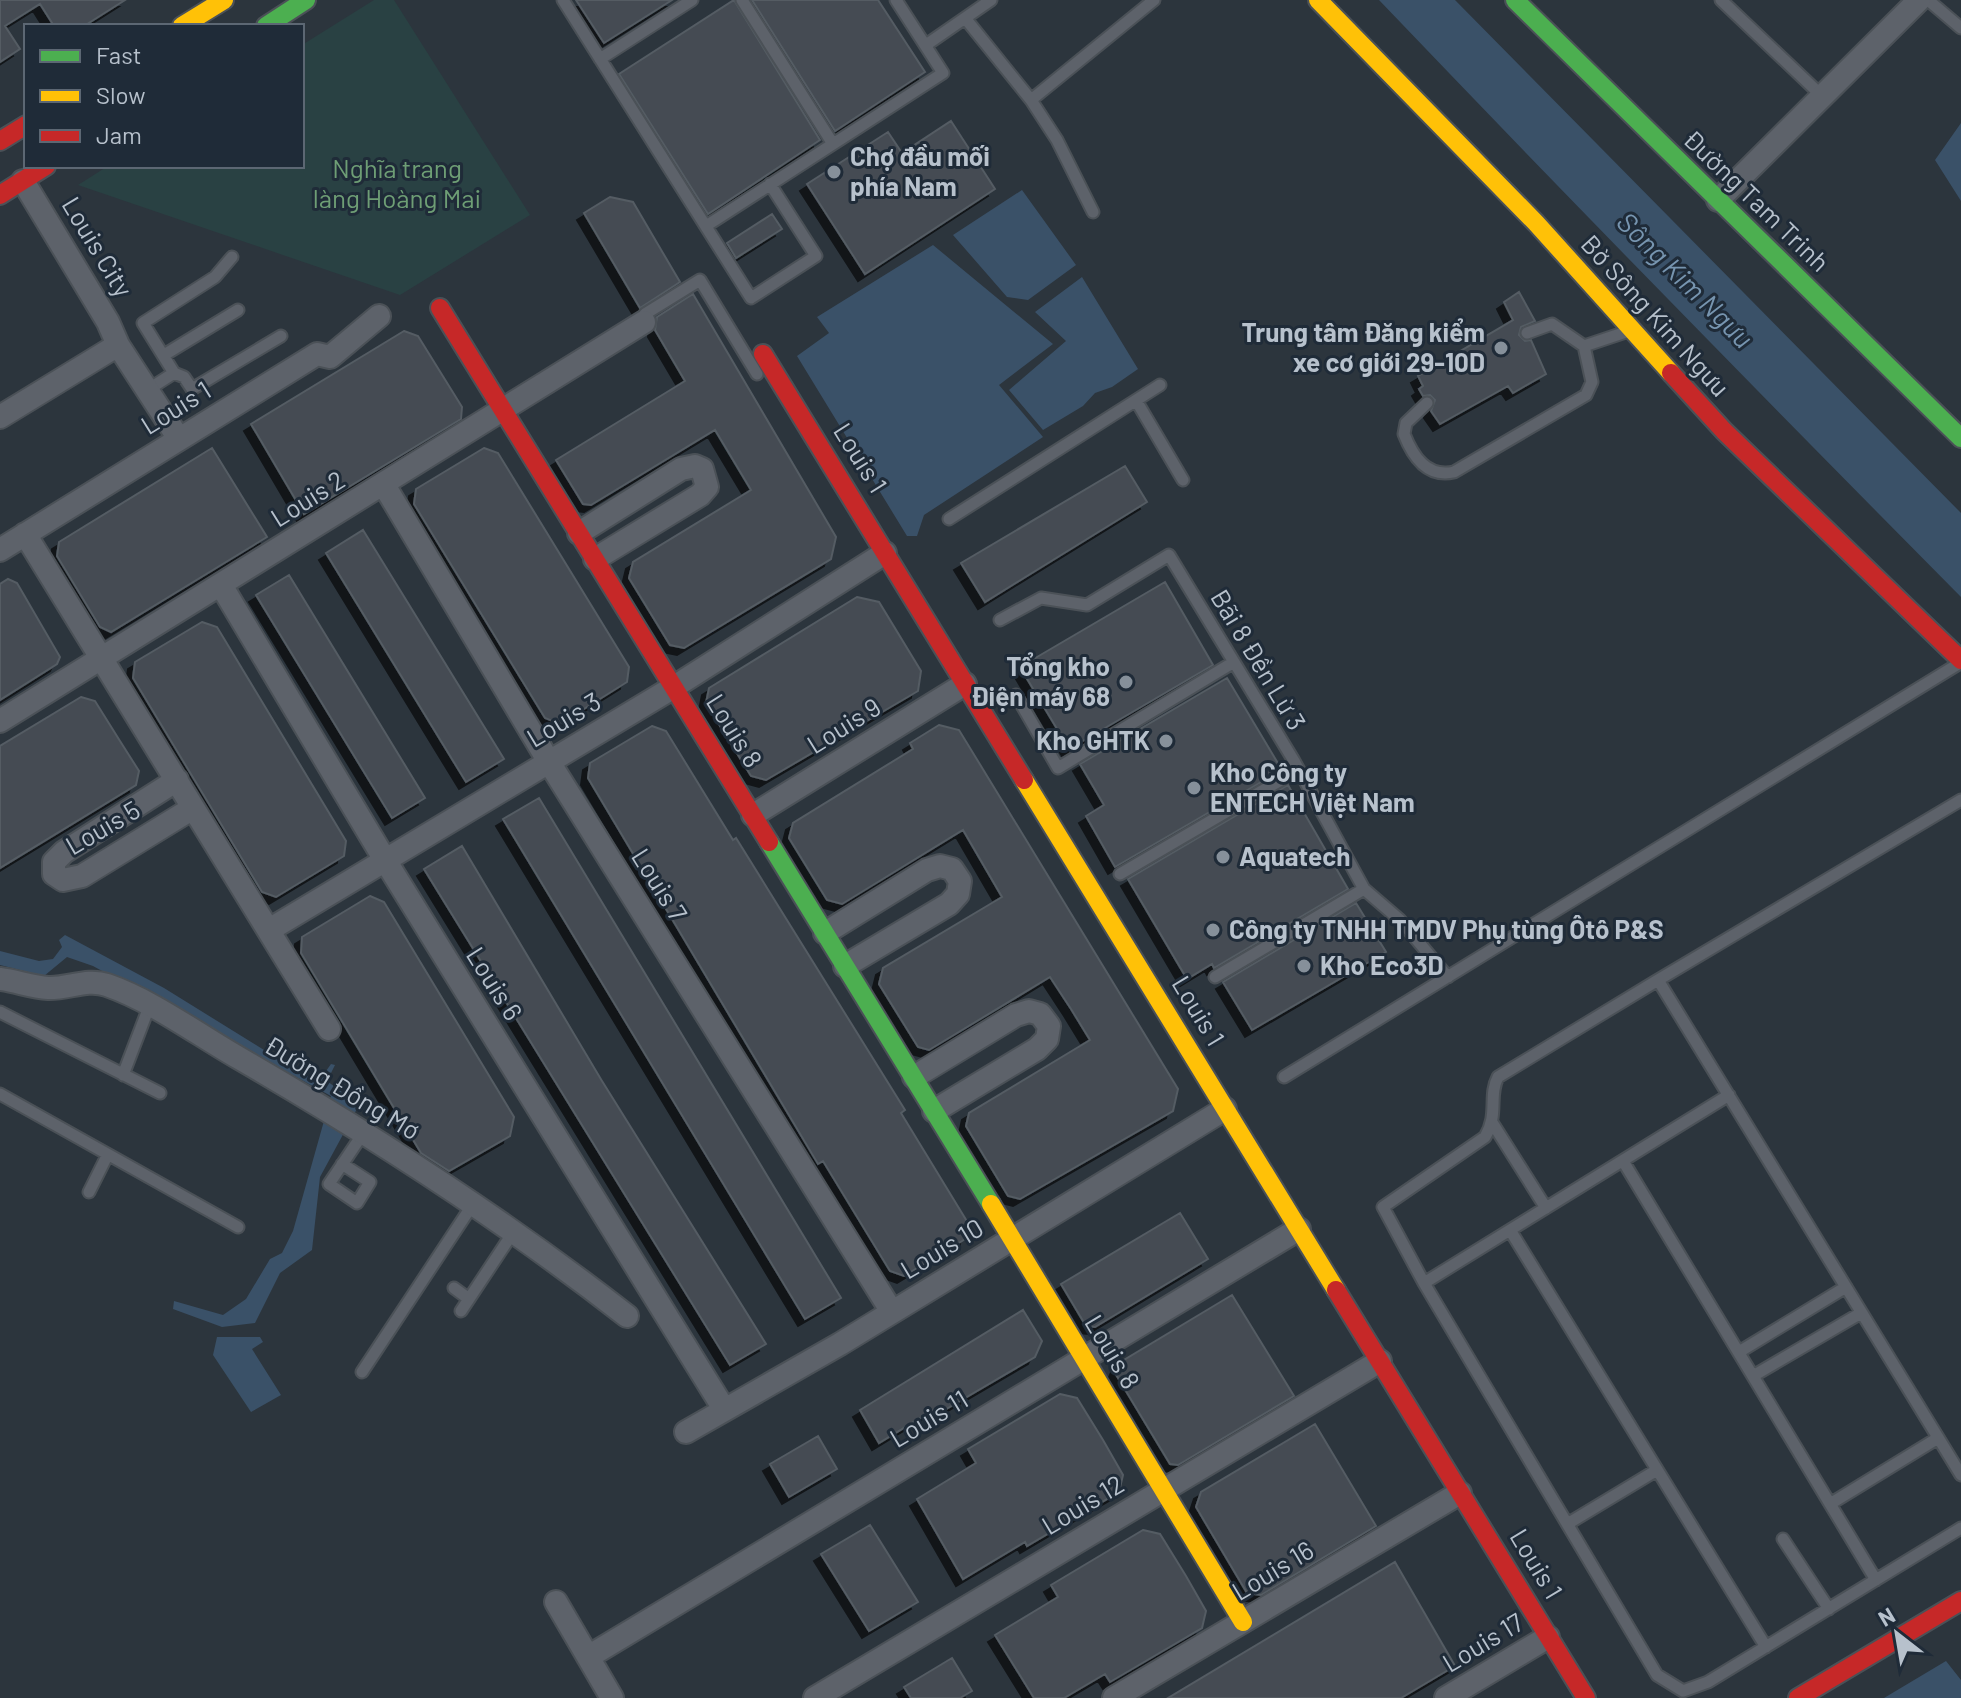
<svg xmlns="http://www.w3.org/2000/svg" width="1961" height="1698" font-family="Barlow,sans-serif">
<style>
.green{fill:#294143}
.water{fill:#3a5168}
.building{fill:#454c52;stroke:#545c64;stroke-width:2;filter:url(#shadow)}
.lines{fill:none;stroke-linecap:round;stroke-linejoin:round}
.lane-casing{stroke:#4b5157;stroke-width:15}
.street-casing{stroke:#4b5157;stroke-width:26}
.fast-casing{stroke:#4b5157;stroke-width:22}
.slow-casing{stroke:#4b5157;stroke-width:22}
.jam-casing{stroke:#4b5157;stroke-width:22}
.lane{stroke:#5d626a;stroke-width:11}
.street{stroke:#5d626a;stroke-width:22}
.fast{stroke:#4caf50;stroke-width:18}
.slow{stroke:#ffc107;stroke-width:18}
.jam{stroke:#c62828;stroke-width:18}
.poi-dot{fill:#86909a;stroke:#1f2b38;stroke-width:3}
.labels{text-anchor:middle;stroke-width:6;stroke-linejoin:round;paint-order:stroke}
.poi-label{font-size:26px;font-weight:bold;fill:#b7c1cc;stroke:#1f2b38;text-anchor:start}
.park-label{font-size:26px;fill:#6e9e75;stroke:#1f2b38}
.street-label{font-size:26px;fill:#b7c1cc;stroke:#1f2b38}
.water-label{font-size:28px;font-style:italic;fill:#7795b0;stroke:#1f2b38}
</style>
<defs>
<filter id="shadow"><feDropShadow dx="-7" dy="7" stdDeviation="0" flood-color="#0009"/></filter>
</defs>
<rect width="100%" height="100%" fill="#2c353d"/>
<path class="green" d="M374,0H394L530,215L400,295L78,185L108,166H302V45Z"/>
<path class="water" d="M1379,0H1455L1961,513V597C1766,400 1571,201 1379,0Z
M1961,123V201L1935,160Z
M1022,190L1076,265L1028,300L1007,297L953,235Z
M933,245L1053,344L999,385L1043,437L924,515L917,536H907L797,356L829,333L817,317Z
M1082,277L1138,369L1112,387L1095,393L1083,406L1043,430L1009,390L1066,341L1035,312Z
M65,935L164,988L306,1076L321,1078L331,1064L335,1065L327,1081L359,1105L320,1177L312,1250L280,1273L255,1323L222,1327L173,1309L174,1301L223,1315L246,1299L270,1259L282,1253L293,1231L331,1096L93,966L67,957L44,976L0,965V951L39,961L53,959L62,947L59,940Z
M217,1337H260L263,1342L252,1349L281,1395L251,1412L213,1355Z
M1946,1661L1961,1680V1698H1884Z"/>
<path class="building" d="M0,0H125L84,26H54L40,4L5,26L20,49L0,62Z
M576,0H672L604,43Z
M734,0L820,140L708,214L619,74Z
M752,0H878L925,72L835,131Z
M951,121L995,189L865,274L807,184L888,132L902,153Z
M610,197L633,202L680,282L640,308L584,213Z
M772,214L782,229L736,258L727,243Z
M1519,292L1535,321L1521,327L1519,335L1525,341L1531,340L1546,374L1513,393L1508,386L1440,424L1431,411L1435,400L1430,395L1423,396L1419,389L1423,386L1418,376L1513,320L1504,302Z
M693,294L836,537L831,559L684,648L670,645L629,578L633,562L751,490L715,430L591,505L583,504L556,460L685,381L655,330L657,317Z
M404,331L418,336L462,407L461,419L304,514L251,424Z
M212,448L267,537L111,632L100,627L57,556L59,542Z
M484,448L498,453L629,667L627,682L560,724L545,718L414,504L416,489Z
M1125,466L1147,502L985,602L961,563Z
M363,530L504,759L466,782L326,553Z
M289,575L425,798L392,818L256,595Z
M8,579L17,583L60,657L57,664L0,700V584Z
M1165,582L1213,665L1069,749L1020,667Z
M857,597L879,602L921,671L918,691L766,780L751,776L706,703L709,688Z
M202,622L217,627L346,841L344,856L276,897L262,892L133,678L135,662Z
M1227,678L1282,770L1115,867L1086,816L1104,805L1080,764Z
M81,697L95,701L120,741L139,771L136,785L0,868V746Z
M939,725L959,730L1178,1089L1173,1111L1020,1199L1008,1196L966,1126L969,1113L1090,1040L1071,1009L1050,977L929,1050L918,1047L879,984L883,968L1002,897L963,830L842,904L827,900L789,838L793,823L913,749L910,743Z
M652,726L666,731L733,840L736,838L905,1110L901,1113L968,1223L967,1238L904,1276L890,1271L823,1161L818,1164L588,778L590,763Z
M1288,785L1348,889L1214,968L1212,964L1187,979L1128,879Z
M539,798L841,1298L805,1319L503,819Z
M462,846L602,1081L766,1344L730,1365L424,869Z
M370,896L384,902L514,1117L510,1136L449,1171L421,1153L301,953L302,937Z
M1356,903L1386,952L1252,1030L1223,982Z
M1180,1213L1208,1259L1095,1327L1086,1326L1061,1284Z
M1232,1295L1294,1396L1178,1465L1170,1464L1115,1373L1119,1363Z
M1023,1310L1042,1341L1035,1357L943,1411L940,1406L879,1443L860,1410Z
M1060,1394L1077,1398L1103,1440L1123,1475L1119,1492L1027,1546L1025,1542L963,1579L917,1499L976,1463L968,1449Z
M1315,1424L1376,1526L1261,1595L1247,1593L1196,1507L1201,1492Z
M818,1436L837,1469L789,1497L770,1464Z
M870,1525L918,1602L869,1631L821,1554Z
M1143,1530L1160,1534L1186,1576L1206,1611L1202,1628L1110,1682L1105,1674L1064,1698H1034L995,1635L1058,1597L1051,1585Z
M1395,1562L1455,1666L1401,1698H1168Z
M952,1658L972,1691L960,1698H911L904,1687Z"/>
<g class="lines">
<g class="lane-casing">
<path id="lane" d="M563,0L751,298L816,256L770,184
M742,0L833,144
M1721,0L1822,96
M1928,0L1961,28
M965,18L1031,100
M926,45L991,0
M600,59L692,0
M1093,212L1057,140L1031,100L1154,0
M706,226L943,73L896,0
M232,257L215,277L143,323L174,373L184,377L192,389L281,336
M644,322L645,314L700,280L757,374
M1584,346L1629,331
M164,355L238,310
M149,389L174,373
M1137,402L1183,480
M1427,403L1406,423L1404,434C1413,457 1427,478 1454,472L1586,395L1592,382L1584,346L1552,324L1527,333
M949,519L1160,385
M1000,620L1041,598L1087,605L1169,555L1294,761L1364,889L1400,920L1448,977
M1016,695L1058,768L1234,662
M1120,874L1298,770
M1215,977L1364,889
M1658,980L1961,800
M0,1012L160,1093
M123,1075L149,1007
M1284,1077L1960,663
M0,1094L238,1227
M1493,1124L1546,1208
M1623,1161L1876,1580
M342,1164L370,1182L357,1203L329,1184L364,1132
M89,1192L107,1156
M1510,1230L1766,1647
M1424,1283L1729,1095
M454,1288L469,1299
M461,1311L514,1231
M1739,1352L1846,1287
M362,1372L473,1204
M1753,1376L1861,1313
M1961,1475L1658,980L1498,1077C1488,1096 1499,1114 1485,1137L1383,1207L1424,1283L1657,1675L1683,1691L1708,1682L1961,1528
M1830,1504L1938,1438
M1569,1523L1657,1470
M1783,1539L1829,1609"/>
</g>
<g class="street-casing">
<path id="street" d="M23,181L108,322L118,345L179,439
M1718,200L1919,0
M0,417L118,345
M384,485L549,762L892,1312
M579,533L681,469L695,466L702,469L707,487L700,495L595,559
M25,534L329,1029
M0,550L317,354L330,357L379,316
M221,585L385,860L724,1409
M0,721L644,322
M177,780L64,852L54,862V874L63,880L82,876L193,808
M753,815L965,684
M269,930L674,687L885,553
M825,933L927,870L940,866L952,869L960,881L958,894L949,904L845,966
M0,979C16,981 32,987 48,988C68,989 87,978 107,985C153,1001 197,1034 239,1058C374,1136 504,1220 627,1316
M914,1077L1016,1015L1029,1011L1040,1014L1049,1026L1047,1039L1037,1049L934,1111
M686,1432L840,1344L1225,1109
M556,1602L612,1698
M588,1657L1299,1229
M815,1698L1380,1361
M1114,1698L1460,1493
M1446,1698L1548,1637"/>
</g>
<g class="fast-casing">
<path id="fast" d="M1515,0L1961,438
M266,26L306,0
M769,842L991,1204"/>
</g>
<g class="slow-casing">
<path id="slow" d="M1318,0L1536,223L1671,373
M182,26L224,0
M1024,780L1336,1290
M991,1204L1243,1622"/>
</g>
<g class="jam-casing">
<path id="jam" d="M0,141L26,125
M0,195L46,166
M440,308L769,842
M763,354L1024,780
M1671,373L1724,431L1961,660
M1336,1290L1586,1698
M1798,1698L1961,1601"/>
</g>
<use href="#lane" class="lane"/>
<use href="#street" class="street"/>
<use href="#fast" class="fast"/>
<use href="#slow" class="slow"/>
<use href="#jam" class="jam"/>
</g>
<g class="poi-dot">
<circle cx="834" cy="172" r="8"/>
<circle cx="1501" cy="348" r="8"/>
<circle cx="1126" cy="682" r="8"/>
<circle cx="1166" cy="741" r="8"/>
<circle cx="1194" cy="788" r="8"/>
<circle cx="1223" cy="857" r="8"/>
<circle cx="1213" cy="930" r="8"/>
<circle cx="1304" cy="966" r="8"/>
</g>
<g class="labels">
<g class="poi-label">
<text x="850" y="166">Chợ đầu mối<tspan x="850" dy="30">phía Nam</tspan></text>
<text x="1485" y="342" text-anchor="end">Trung tâm Đăng kiểm<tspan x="1485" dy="30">xe cơ giới 29-10D</tspan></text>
<text x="1110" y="676" text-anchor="end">Tổng kho<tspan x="1110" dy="30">Điện máy 68</tspan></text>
<text x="1150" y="750" text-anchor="end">Kho GHTK</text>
<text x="1210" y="782">Kho Công ty<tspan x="1210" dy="30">ENTECH Việt Nam</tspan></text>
<text x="1239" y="866">Aquatech</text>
<text x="1229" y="939">Công ty TNHH TMDV Phụ tùng Ôtô P&amp;S</text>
<text x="1320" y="975">Kho Eco3D</text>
</g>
<g class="park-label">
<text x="397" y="178">Nghĩa trang<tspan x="397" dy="30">làng Hoàng Mai</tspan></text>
</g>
<g class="street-label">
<text transform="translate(1756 201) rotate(44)" y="9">Đường Tam Trinh</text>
<text transform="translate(97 247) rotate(59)" y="9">Louis City</text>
<text transform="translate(1655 316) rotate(48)" y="9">Bờ Sông Kim Ngưu</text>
<text transform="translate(176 408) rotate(-32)" y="9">Louis 1</text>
<text transform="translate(860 458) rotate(58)" y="9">Louis 1</text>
<text transform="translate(308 499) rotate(-32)" y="9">Louis 2</text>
<text transform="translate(1258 660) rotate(59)" y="9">Bãi 8 Đền Lừ 3</text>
<text transform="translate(564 720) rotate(-31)" y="9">Louis 3</text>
<text transform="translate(844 726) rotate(-32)" y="9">Louis 9</text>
<text transform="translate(734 731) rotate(58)" y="9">Louis 8</text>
<text transform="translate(103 828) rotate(-30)" y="9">Louis 5</text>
<text transform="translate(659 885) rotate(58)" y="9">Louis 7</text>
<text transform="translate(494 984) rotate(58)" y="9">Louis 6</text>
<text transform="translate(1198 1011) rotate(59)" y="9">Louis 1</text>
<text transform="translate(342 1088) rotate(31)" y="9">Đường Đồng Mơ</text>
<text transform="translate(942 1249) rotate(-31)" y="9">Louis 10</text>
<text transform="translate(1112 1352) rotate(59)" y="9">Louis 8</text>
<text transform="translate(929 1419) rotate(-31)" y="9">Louis 11</text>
<text transform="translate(1083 1505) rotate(-31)" y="9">Louis 12</text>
<text transform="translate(1536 1564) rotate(59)" y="9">Louis 1</text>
<text transform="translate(1273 1571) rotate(-31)" y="9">Louis 16</text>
<text transform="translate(1483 1643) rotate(-31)" y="9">Louis 17</text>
</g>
<g class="water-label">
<text transform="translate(1685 280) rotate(45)" y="10">Sông Kim Ngưu</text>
</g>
</g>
<rect x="24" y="24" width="280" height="144" fill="#1f2b38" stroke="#5c6773" stroke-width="2"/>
<rect x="40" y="50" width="40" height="12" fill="#4caf50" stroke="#5c6773" stroke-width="2"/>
<text x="96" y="64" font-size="24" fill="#b7c1cc">Fast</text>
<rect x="40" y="90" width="40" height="12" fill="#ffc107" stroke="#5c6773" stroke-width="2"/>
<text x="96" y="104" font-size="24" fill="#b7c1cc">Slow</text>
<rect x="40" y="130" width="40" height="12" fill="#c62828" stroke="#5c6773" stroke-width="2"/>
<text x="96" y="144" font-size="24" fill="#b7c1cc">Jam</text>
<g transform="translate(1897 1634) rotate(329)" stroke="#1f2b38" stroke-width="6" paint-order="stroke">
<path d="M0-6L14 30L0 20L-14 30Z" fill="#b7c1cc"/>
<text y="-12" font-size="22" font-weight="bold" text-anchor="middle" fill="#b7c1cc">N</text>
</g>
</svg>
